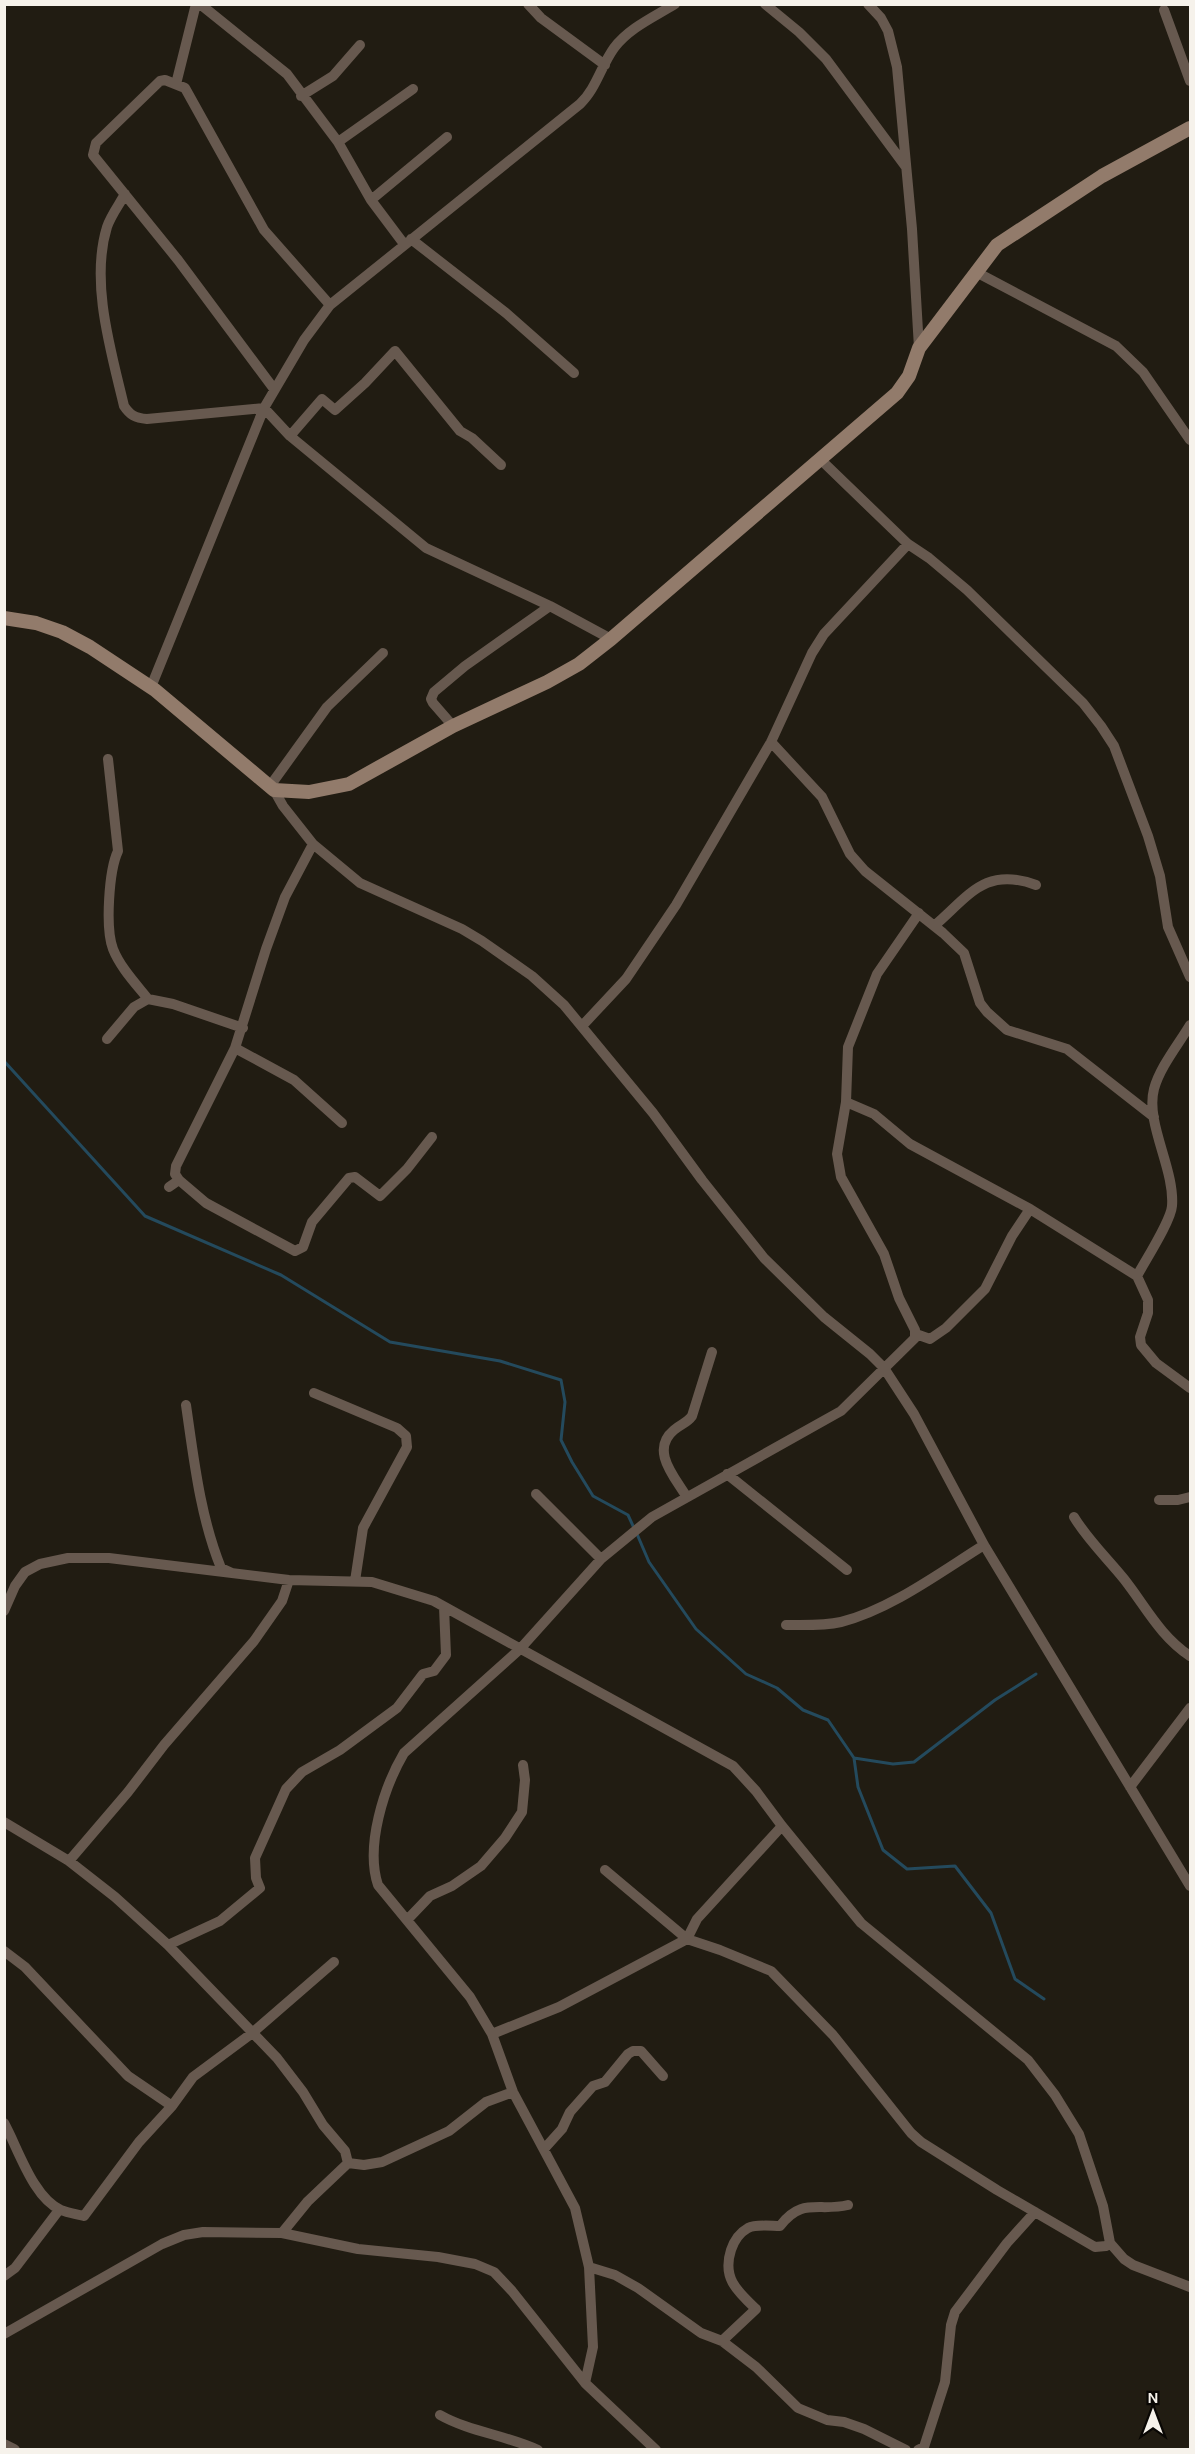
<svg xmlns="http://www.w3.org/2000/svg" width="1195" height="2454" font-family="Karla,sans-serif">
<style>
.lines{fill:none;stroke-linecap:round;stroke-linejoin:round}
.stream{stroke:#244a5d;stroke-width:3}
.minor{stroke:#67594f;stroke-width:10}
.tertiary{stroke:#67594f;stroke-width:12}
.secondary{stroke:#927b6b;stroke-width:14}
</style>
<rect width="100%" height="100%" fill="#211c12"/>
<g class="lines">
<path class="stream" d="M4,1061L145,1216L281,1275L390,1342L500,1361L561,1380L565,1402L561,1440L572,1462L593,1496L628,1515L634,1528
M637,1534L649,1562L696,1629L746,1674L777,1688L803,1710L828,1720L854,1758L858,1787L883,1850L907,1869L955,1866L991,1913L1015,1979L1044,1999
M854,1758L893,1764L914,1762L995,1700L1036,1674"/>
<path class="minor" d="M200,4L287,74L338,142L371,200L404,244
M528,4L541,18L605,65
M765,4L799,32L826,59L906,167
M868,4L881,18L888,31L897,67L912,229L919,348
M1164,10L1190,81
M176,84L196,4
M301,96L333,76L360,45
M338,142L413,89
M125,194C119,205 111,215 107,227C90,282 111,351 124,406C130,415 135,418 147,419L264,408L290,436L426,548L550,606L611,639
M371,200L447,137
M411,239L506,313L574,373
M976,272L1116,346L1143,372L1190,440
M274,389L178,260L93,155L96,143L160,81L165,80L185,88L264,230L330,305
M290,436L322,399L335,410L365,383L395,351L460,431L472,438L501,465
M820,459L908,544L929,558L967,590L1083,703L1101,726L1114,746L1148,836L1160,876L1168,927L1190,977
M151,687L264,408L304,340L330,305L580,104C596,89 601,66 614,48C629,28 654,17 675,4
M453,726L433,703L431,699L434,692L465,666L550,606
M771,742L822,797L850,854L865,871L943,933L964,953L980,1003L987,1012L1007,1030L1067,1049L1154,1117
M108,759L118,851C109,870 105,928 113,949C120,967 136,984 148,999L173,1004L243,1028
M270,786L327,707L383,653
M274,790L283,806L313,844L360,883L462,929L482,941L532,976L564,1005L653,1113L702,1180L764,1258L824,1317L870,1354L884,1368L914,1414L984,1545L1190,1886
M934,926C969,896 985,866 1036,885
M582,1026L626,979L676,905L771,742L812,653L824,634L908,544
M107,1039L134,1007L148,999
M235,1048L294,1080L342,1123
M846,1102L874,1114L910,1144L1030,1209L1137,1276L1148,1300V1313L1140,1337L1141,1345L1156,1363L1190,1388
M179,1180L206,1203L295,1251L303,1247L312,1222L349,1178L355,1177L380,1196L407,1169L432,1137
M169,1187L179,1180L175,1174L176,1166L235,1048L266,949L285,897L313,844
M1137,1276C1145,1261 1171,1221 1172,1206C1175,1169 1145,1123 1154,1089C1160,1067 1178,1045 1190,1025
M916,1334L930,1339L946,1328L985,1289L1012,1236L1030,1209
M314,1393L397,1428L406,1436L407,1447L363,1528L355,1581
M186,1405C194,1460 200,1516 221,1568L232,1573
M727,1474L847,1570
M536,1494L601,1559
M686,1496C674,1476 650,1450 674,1430C681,1424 687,1423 692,1416L712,1352
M1159,1500H1178L1190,1497
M1074,1517C1088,1540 1107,1558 1124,1579C1146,1607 1160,1636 1190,1656
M4,1611L15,1586L25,1572L40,1564L68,1558H109L289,1580L372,1582L434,1601L733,1766L756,1791L782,1826L861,1923L1028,2060L1055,2095L1079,2134L1103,2206L1110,2243L1124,2259L1133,2265L1190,2287
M786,1625C804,1625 823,1626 841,1622C890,1610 942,1571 984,1545
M1130,1787L1190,1708
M4,1822L69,1861L115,1897L168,1945L277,2058L303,2092L323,2125L345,2151L348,2163L308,2201L282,2233
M69,1861L128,1792L164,1745L254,1641L282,1601L289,1580
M605,1870L687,1939L720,1950L771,1971L833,2035L911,2133L921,2142L997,2190L1095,2247L1106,2246L1110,2243
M408,1919L430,1896L452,1886L481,1866L505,1838L522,1812L525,1780L523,1765
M168,1945L220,1921L260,1888L256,1878L255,1858L286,1789L302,1772L340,1750L397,1708L423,1674L434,1671L446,1655L444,1607
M4,1951L25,1967L128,2076L172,2106
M492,2034L559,2007L687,1939L697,1919L782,1826
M4,2123C18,2148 33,2198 61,2210C68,2213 77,2214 84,2216L139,2142L172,2106L193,2077L251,2034L334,1962
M544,2149L562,2129L570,2112L593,2086L605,2082L628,2054L633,2051H641L663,2076
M348,2163L364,2165L382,2162L449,2131L486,2102L513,2092
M589,2267L615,2275L638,2288L701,2333L722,2341L756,2367L798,2408L827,2420L844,2422L864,2429L906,2450
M4,2276L15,2268L59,2210
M4,2334L162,2244L184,2235L203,2232L282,2233L358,2249L438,2257L475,2264L494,2272L512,2291L585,2383L656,2450
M722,2341L756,2309C737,2291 722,2278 731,2250C734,2241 739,2233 748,2228C756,2224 771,2226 780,2226C802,2197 818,2212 848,2205
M585,2383L593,2347L589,2267L575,2208L513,2092L492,2034L470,1997L378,1885C365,1846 384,1787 404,1753L520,1649L601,1559L652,1517L841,1411L915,1338V1330L899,1298L884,1254L841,1177L837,1154L846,1102L848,1047L877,974L919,913
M440,2415C470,2432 506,2435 538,2450
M918,2450L924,2447L945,2382L951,2325L955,2312L1007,2243L1035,2212"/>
<path class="tertiary" d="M4,2445L14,2450"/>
<path class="secondary" d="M4,618L36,623L62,632L90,647L155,690L274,790L309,792L349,784L453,726L547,682L579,664L611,639L897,393L909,376L919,348L997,245L1102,176L1190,128"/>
</g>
<rect width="1195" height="2454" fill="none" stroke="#f6f2eb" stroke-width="12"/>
<g transform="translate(1153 2412)" stroke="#090704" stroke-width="4.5" paint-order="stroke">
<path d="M0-4.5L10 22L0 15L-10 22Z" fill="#f6f2eb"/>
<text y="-9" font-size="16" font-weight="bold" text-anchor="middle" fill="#f6f2eb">N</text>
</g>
</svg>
